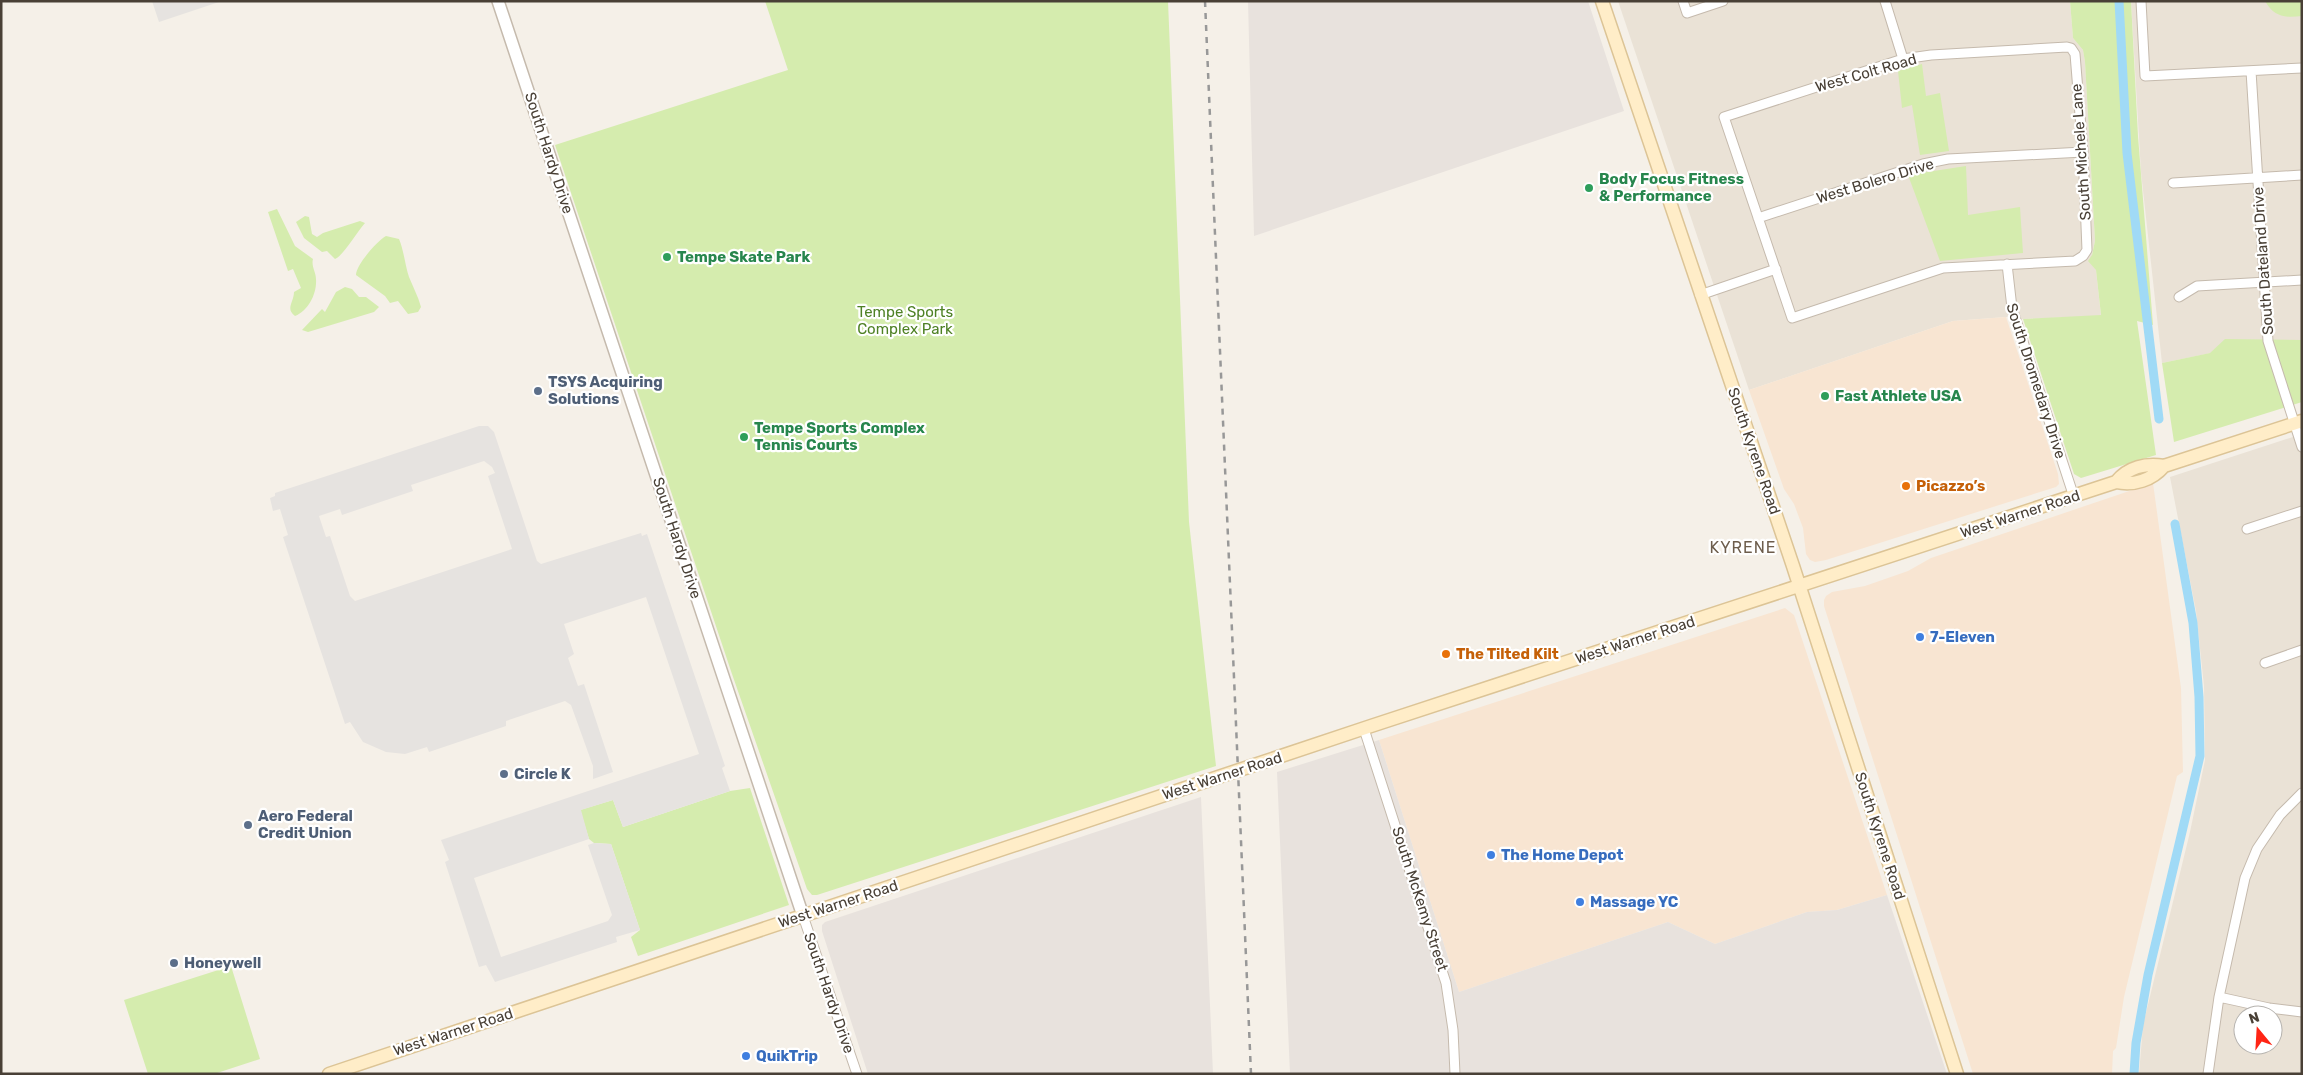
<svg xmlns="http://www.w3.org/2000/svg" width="2303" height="1075" font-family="Rubik,sans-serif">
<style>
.residential{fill:#eae2d6;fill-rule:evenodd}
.commercial{fill:#f8e5d2}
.industrial{fill:#e8e2dd}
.green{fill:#d5ecae}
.parking{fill:#e6e3e0;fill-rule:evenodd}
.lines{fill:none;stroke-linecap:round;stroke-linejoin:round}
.canal{stroke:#a0daf6;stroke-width:9}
.minor-casing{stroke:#c5baad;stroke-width:11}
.tertiary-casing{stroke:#c5baad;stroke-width:14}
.secondary-casing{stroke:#dcc496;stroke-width:15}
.minor{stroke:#fff;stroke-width:9}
.tertiary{stroke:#fff;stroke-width:11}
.secondary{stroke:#ffedc8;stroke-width:12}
.rail{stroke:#989898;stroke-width:2.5;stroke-dasharray:6 6;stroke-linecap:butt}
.leisure-dot{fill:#2e9e5b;stroke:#fff;stroke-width:2}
.service-dot{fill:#5c6f8a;stroke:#fff;stroke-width:2}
.food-dot{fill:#e8710a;stroke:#fff;stroke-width:2}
.shop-dot{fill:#3f7fe0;stroke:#fff;stroke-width:2}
.labels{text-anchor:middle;stroke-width:4.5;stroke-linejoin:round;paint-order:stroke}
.street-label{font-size:15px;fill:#494036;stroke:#fff}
.leisure-label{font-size:15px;font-weight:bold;fill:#27864d;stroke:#fff;text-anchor:start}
.park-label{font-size:15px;fill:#4e8124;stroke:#fff}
.service-label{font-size:15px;font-weight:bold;fill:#4e5e75;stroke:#fff;text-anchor:start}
.food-label{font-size:15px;font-weight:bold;fill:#c56008;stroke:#fff;text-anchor:start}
.shop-label{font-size:15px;font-weight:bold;fill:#366cbe;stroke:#fff;text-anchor:start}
.neighbourhood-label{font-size:16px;letter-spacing:1px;fill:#6d5d4c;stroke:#fff}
</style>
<rect width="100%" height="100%" fill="#f5f0e8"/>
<path class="residential" d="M1618,1H2070L2073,38L2083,50L2085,62L2095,241L2092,255L2096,270L2101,316L2023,319L2006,317L1953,321L1749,390Z
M2131,1H2302V340H2225L2211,353L2162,363L2141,172Z
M2302,434V1074H2139L2143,1025L2190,832L2205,760L2204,686L2196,611L2170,477ZM2243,1015H2273V1045H2243Z"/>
<path class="commercial" d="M2006,317L2058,474L2059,484L2056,487L1826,560L1815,562L1810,560L1806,554L1803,528L1794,504L1784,489L1749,390L1953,321Z
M2153,483L2181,688L2183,772L2177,776L2124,997L2116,1048L2113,1051L2112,1074H1973L1824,606V600L1826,596L1832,592L1865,586L1908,571L1931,558Z
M1785,608L1794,615L1887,895L1837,910L1807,912L1715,944L1668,922L1459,992L1379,740Z"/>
<path class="industrial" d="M1248,1H1588L1624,111L1254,236Z
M1379,740L1459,992L1668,922L1715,944L1807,912L1837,910L1887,895L1947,1074H1290L1277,772Z
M1201,797L1213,1074H868L822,931V925L825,922Z"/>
<path class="green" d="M765,1H1168L1189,522L1216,766L817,895H812L807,889L732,674L555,145L788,70Z
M2070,1H2131L2138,136L2153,325L2137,321L2156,455L2081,478L2074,474L2023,319L2101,315L2096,270L2088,261L2092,255L2095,241L2085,62L2083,50L2073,38Z
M2265,1H2302V16C2285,18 2274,17 2265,1Z
M1922,64L1926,96L1940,93L1949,151L1920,155L1912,105L1902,108L1898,71Z
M1966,166L1968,215L2020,207L2023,253L1940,261L1908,175Z
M277,209L295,246L313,259C311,266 316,272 316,279C317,293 309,310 295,316C285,309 294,302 294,292L301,288L293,269L288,271L268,212Z
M305,216L309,217L312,234L317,237L323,233L360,221L365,223C357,232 343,256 335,259L327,251L322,252L304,238L296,222Z
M386,236L399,239C404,251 405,265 409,277C413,287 418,296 421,307L418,312L408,314L398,301L390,303L385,296L356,275C356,265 377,241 386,236Z
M345,287L352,289L359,297H366L379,307L374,312L308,332L302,330L322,309L325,312L336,292Z
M2225,339L2302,340V402L2174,442L2162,363L2210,353Z
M750,788L789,905L638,956L631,937L640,930L611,844L594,843L589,839L580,810L613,800L623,827L730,791Z
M231,966L260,1059L214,1074H148L124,1000Z"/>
<path class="parking" d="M152,1H222L159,22Z
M479,426H488L494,432L537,561L541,564L641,533L642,536L647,534L725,766L722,768L730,791L623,827L613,800L581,810L589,839L474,878L501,957L608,921L612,915L588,845L594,843L611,844L640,930L616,937L617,942L495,982L486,965L479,967L445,862L449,860L441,840L699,754L646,597L564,624L574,654L568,658L578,686L584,684L613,772L593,779V766L571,705L565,701L506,721V726L429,752L427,747L405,754L386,752L363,742L350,722L345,724L283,537L288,535L280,509L273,511L270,498L275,496V493ZM484,461L492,467L495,473L488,476L512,549L355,601L350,596L330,536L326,537L319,516L340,509L342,515L413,491L411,485Z"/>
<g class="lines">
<path class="canal" d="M2119,1L2127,153L2159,419
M2134,1074L2136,1043L2148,975L2200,756L2199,697L2193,623L2175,524"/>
<g class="minor-casing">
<path id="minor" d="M1683,1L1687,13L1723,1
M1885,1L1903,59
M2141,1L2145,76L2302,68
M2067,47L2071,48L2075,54L2083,152L2087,250L2083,256L2075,261L1943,268L1792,318L1724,117L1903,59L1931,55Z
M2251,71L2268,341L2302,447
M2173,183L2302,175
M1758,218L1923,164L1948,159L2083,152
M2007,264L2012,308L2074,497
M1700,295L1776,269
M2179,297L2197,286L2302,280
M2247,529L2302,511
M2265,663L2302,650
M1364,729L1446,983L1453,1030L1455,1074
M803,916L857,1074
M2219,997L2269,1008L2302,1012
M2208,1074L2219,997L2245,878L2257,849L2280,815L2302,793"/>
</g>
<g class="tertiary-casing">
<path id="tertiary" d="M498,1L803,916"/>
</g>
<g class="secondary-casing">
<path id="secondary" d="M1602,1L1793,566L1957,1074
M2116,482C2128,467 2146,463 2164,466L2302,421
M329,1074L1371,726L2116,482C2134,486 2152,480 2164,466"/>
</g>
<use href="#minor" class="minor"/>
<use href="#tertiary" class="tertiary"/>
<use href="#secondary" class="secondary"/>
<path class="rail" d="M1205,1L1251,1074"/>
</g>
<g class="leisure-dot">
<circle cx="1589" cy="188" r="5"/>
<circle cx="667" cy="257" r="5"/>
<circle cx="1825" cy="396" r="5"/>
<circle cx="744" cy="437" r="5"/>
</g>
<g class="service-dot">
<circle cx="538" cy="391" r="5"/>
<circle cx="504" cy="774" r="5"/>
<circle cx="248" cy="825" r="5"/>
<circle cx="174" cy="963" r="5"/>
</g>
<g class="food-dot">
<circle cx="1906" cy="486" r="5"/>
<circle cx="1446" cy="654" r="5"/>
</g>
<g class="shop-dot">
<circle cx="1920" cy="637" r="5"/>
<circle cx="1491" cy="855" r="5"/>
<circle cx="1580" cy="902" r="5"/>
<circle cx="746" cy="1056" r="5"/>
</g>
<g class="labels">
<g class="street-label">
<text transform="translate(1866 73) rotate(-16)" y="5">West Colt Road</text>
<text transform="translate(2081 152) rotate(-94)" y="5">South Michele Lane</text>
<text transform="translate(549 153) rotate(72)" y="5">South Hardy Drive</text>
<text transform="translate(1875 181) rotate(-17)" y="5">West Bolero Drive</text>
<text transform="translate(2263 261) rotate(-94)" y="5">South Dateland Drive</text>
<text transform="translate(2036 381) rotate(72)" y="5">South Dromedary Drive</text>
<text transform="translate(1754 451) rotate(71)" y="5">South Kyrene Road</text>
<text transform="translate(2020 514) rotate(-18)" y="5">West Warner Road</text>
<text transform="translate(677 538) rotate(72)" y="5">South Hardy Drive</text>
<text transform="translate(1635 640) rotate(-18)" y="5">West Warner Road</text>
<text transform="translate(1222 776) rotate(-18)" y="5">West Warner Road</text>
<text transform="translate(1880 836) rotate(72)" y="5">South Kyrene Road</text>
<text transform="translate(1420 899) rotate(72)" y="5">South McKemy Street</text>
<text transform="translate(838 904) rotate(-18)" y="5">West Warner Road</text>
<text transform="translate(829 993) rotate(71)" y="5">South Hardy Drive</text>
<text transform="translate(453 1032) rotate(-18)" y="5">West Warner Road</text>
</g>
<g class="leisure-label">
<text x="1599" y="184">Body Focus Fitness<tspan x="1599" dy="17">&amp; Performance</tspan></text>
<text x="677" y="262">Tempe Skate Park</text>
<text x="1835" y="401">Fast Athlete USA</text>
<text x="754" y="433">Tempe Sports Complex<tspan x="754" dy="17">Tennis Courts</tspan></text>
</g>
<g class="park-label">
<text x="905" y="317">Tempe Sports<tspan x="905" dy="17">Complex Park</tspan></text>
</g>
<g class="service-label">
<text x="548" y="387">TSYS Acquiring<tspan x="548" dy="17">Solutions</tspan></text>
<text x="514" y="779">Circle K</text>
<text x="258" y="821">Aero Federal<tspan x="258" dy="17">Credit Union</tspan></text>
<text x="184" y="968">Honeywell</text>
</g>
<g class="food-label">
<text x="1916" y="491">Picazzo’s</text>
<text x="1456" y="659">The Tilted Kilt</text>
</g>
<g class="shop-label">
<text x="1930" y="642">7-Eleven</text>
<text x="1501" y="860">The Home Depot</text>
<text x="1590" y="907">Massage YC</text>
<text x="756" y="1061">QuikTrip</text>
</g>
<g class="neighbourhood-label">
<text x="1743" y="553">KYRENE</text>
</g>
</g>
<rect width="2303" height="1075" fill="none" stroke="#494036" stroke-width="5"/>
<g transform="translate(2258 1030) rotate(342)"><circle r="24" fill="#ffffff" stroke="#b6b3af"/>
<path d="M0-4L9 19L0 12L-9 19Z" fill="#ff2515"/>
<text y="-8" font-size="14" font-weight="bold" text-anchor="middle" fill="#494036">N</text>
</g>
</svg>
